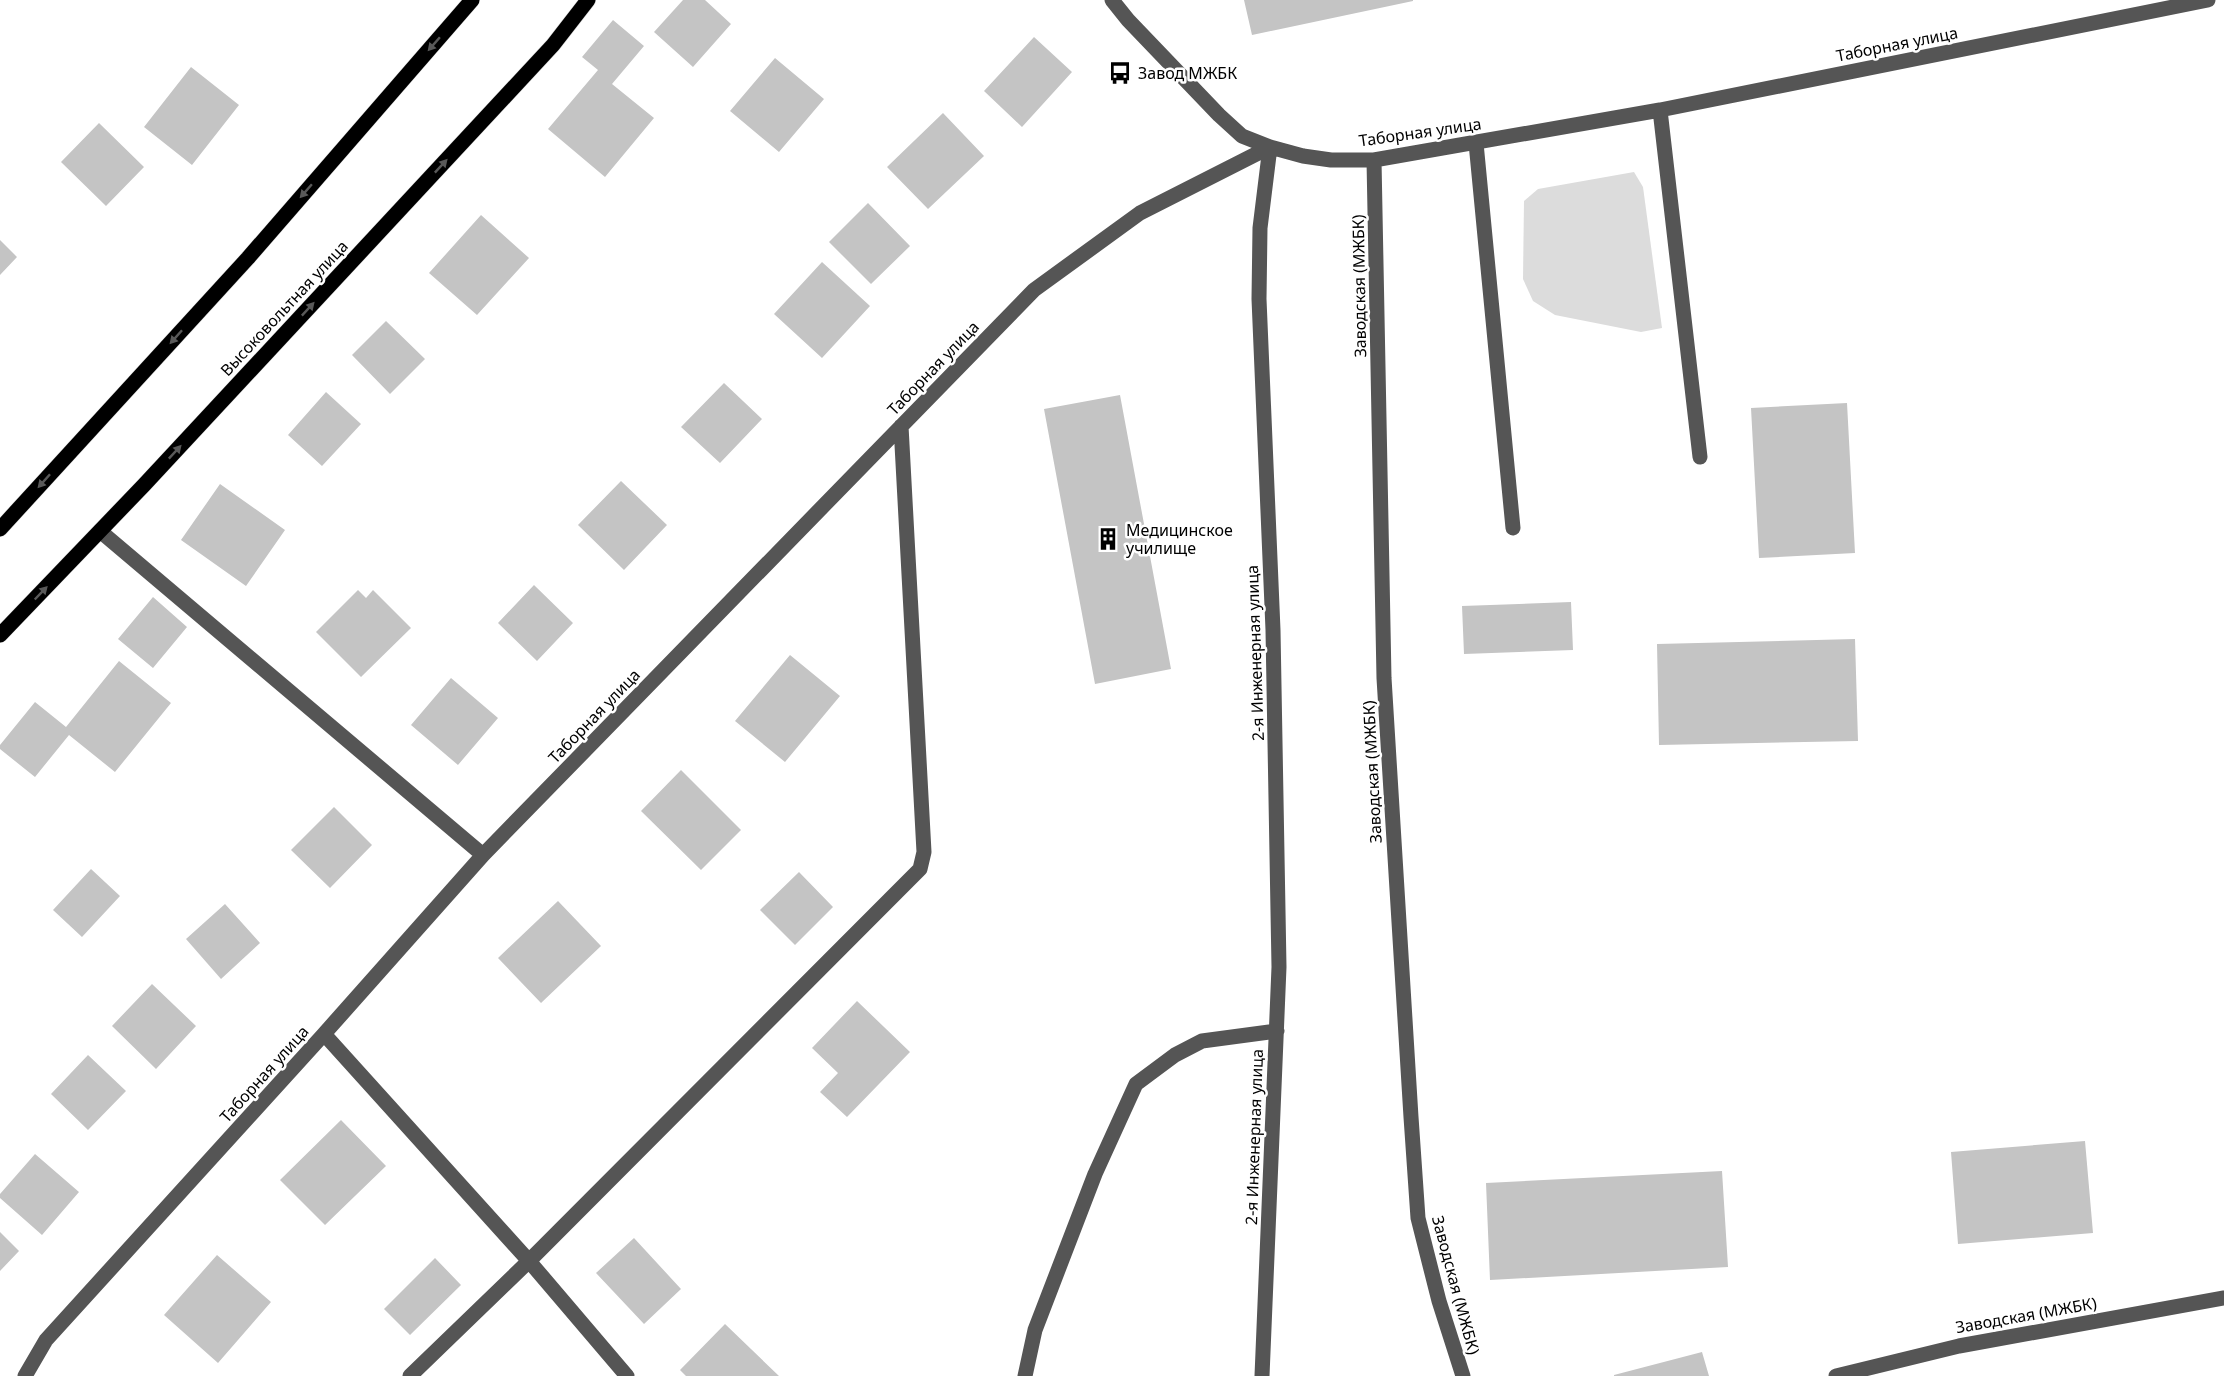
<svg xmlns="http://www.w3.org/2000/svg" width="2224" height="1376" font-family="'Noto Sans',sans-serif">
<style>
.green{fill:#dcdcdc}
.building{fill:#c4c4c4}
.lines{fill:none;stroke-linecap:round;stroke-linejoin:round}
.major-casing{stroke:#dbdbdb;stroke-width:16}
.minor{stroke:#555;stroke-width:15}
.major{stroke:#000;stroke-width:15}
.oneway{fill:#595959}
.labels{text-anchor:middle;stroke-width:5;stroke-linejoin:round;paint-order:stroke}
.street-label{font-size:16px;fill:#000;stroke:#fff}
.poi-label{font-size:16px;fill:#000;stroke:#fff;text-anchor:start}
</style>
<rect width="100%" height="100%" fill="#fff"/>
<path class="green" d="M1634,172L1643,187L1662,328L1641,332L1555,315L1533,301L1523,279L1524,201L1538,189Z"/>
<path class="building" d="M683,0H705L731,24L693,67L654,32Z
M1244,0H1413V1L1252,35Z
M613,20L644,46L612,84L654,118L605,177L548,129L598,70L582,57Z
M1034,37L1072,72L1022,127L984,91Z
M775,58L824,99L779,152L730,111Z
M191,67L239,105L192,165L144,127Z
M943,113L984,156L928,209L887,167Z
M99,123L144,167L106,206L61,162Z
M868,203L910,246L871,284L829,242Z
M481,215L529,258L477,315L429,273Z
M0,240L17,257L0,275Z
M822,262L870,306L822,358L774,314Z
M386,321L425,359L390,394L352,355Z
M724,383L762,419L720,463L681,427Z
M326,392L361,424L322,466L288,435Z
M1120,395L1171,669L1095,684L1044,409Z
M1847,403L1855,553L1759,558L1751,408Z
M621,481L667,525L624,570L578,525Z
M220,484L285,530L246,586L181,540Z
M534,585L573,623L537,661L498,623Z
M358,590L366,598L373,590L411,628L361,677L316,632Z
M153,597L187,627L153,668L118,639Z
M1571,602L1573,650L1464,654L1462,606Z
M1855,639L1858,741L1659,745L1657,644Z
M790,655L840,696L785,762L735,721Z
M119,661L171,703L115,772L69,735L35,777L0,749V745L35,702L66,727Z
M451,678L498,718L458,765L411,725Z
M681,770L741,830L701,870L641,811Z
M334,807L372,845L330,888L291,850Z
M91,869L120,896L82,937L53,910Z
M799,872L833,907L795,945L760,910Z
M558,901L601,946L541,1003L498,958Z
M225,904L260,943L221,979L186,939Z
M152,984L196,1026L156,1069L112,1026Z
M857,1001L910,1052L847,1117L820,1092L838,1073L812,1048Z
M88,1055L126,1091L88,1130L51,1094Z
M341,1120L386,1166L325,1225L280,1180Z
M2085,1141L2093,1233L1958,1244L1951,1152Z
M35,1154L79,1192L42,1235L0,1198V1194Z
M1722,1171L1728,1267L1490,1280L1486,1183Z
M0,1232L19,1251L0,1271Z
M634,1238L681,1289L644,1324L596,1273Z
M217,1255L271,1302L218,1363L164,1315Z
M435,1258L461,1285L410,1335L384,1309Z
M725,1324L779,1376H686L680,1370Z
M1702,1352L1709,1376H1614V1375Z"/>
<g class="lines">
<g class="major-casing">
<path id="major" d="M0,529L248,258L472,0
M0,635L144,485L553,45L588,0"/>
</g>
<path class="minor" d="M1112,0L1128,20L1219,115L1242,136L1270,147L1303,156L1331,160H1374L1660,110L2208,0
M1660,110L1700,457
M1476,143L1513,528
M1374,160L1384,678L1411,1117L1418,1218L1439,1301L1463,1376
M100,531L483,855
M324,1034L529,1261L627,1376
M25,1376L46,1340L324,1034L483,855L1034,290L1140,213L1270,147
M410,1376L529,1261L920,869L924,852L901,426
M1025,1376L1035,1330L1095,1174L1136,1084L1175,1055L1202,1041L1277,1031
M1262,1376L1279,967L1273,630L1259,299L1260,228L1270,147
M1836,1376L1959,1346L2224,1298"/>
<use href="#major" class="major"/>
</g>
<defs><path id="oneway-solid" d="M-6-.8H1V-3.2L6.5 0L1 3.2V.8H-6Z" transform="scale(1.5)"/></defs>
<g class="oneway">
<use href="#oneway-solid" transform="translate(434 44) rotate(131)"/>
<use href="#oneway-solid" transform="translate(441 166) rotate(-47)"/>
<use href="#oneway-solid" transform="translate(306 191) rotate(131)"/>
<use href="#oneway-solid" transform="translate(308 309) rotate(-47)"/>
<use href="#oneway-solid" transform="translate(176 337) rotate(132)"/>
<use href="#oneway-solid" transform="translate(175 452) rotate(-47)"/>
<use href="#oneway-solid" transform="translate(44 481) rotate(132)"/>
<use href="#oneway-solid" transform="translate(41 593) rotate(-46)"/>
</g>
<defs>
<g id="bus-bare" transform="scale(1.8)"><path d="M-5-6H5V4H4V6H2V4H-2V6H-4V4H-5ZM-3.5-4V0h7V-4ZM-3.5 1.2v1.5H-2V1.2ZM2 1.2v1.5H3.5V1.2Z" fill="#000" stroke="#fff" stroke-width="2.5" paint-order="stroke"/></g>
<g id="building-bare" transform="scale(1.8)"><path d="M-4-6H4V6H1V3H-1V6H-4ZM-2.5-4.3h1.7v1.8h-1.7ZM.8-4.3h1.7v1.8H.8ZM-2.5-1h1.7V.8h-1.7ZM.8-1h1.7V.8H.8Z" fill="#000" stroke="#fff" stroke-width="2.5" paint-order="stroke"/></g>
</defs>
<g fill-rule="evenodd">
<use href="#bus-bare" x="1120" y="73"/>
<use href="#building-bare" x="1108" y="539"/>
</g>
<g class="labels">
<g class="street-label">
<text transform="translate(1897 44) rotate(-11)" y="6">Таборная улица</text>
<text transform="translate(1420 132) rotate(-8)" y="6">Таборная улица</text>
<text transform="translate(1359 286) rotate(-91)" y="6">Заводская (МЖБК)</text>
<text transform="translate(284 308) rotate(-47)" y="6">Высоковольтная улица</text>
<text transform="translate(933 368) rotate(-46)" y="6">Таборная улица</text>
<text transform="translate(1255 653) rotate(-92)" y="6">2-я Инженерная улица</text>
<text transform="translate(594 716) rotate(-46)" y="6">Таборная улица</text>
<text transform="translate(1372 772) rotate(-93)" y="6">Заводская (МЖБК)</text>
<text transform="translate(264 1074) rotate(-48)" y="6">Таборная улица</text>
<text transform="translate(1254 1137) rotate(-88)" y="6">2-я Инженерная улица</text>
<text transform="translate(1456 1285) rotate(75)" y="6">Заводская (МЖБК)</text>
<text transform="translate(2026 1315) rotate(-10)" y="6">Заводская (МЖБК)</text>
</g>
<g class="poi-label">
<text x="1138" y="79">Завод МЖБК</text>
<text x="1126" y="536">Медицинское<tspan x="1126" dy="18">училище</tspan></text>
</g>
</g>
</svg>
